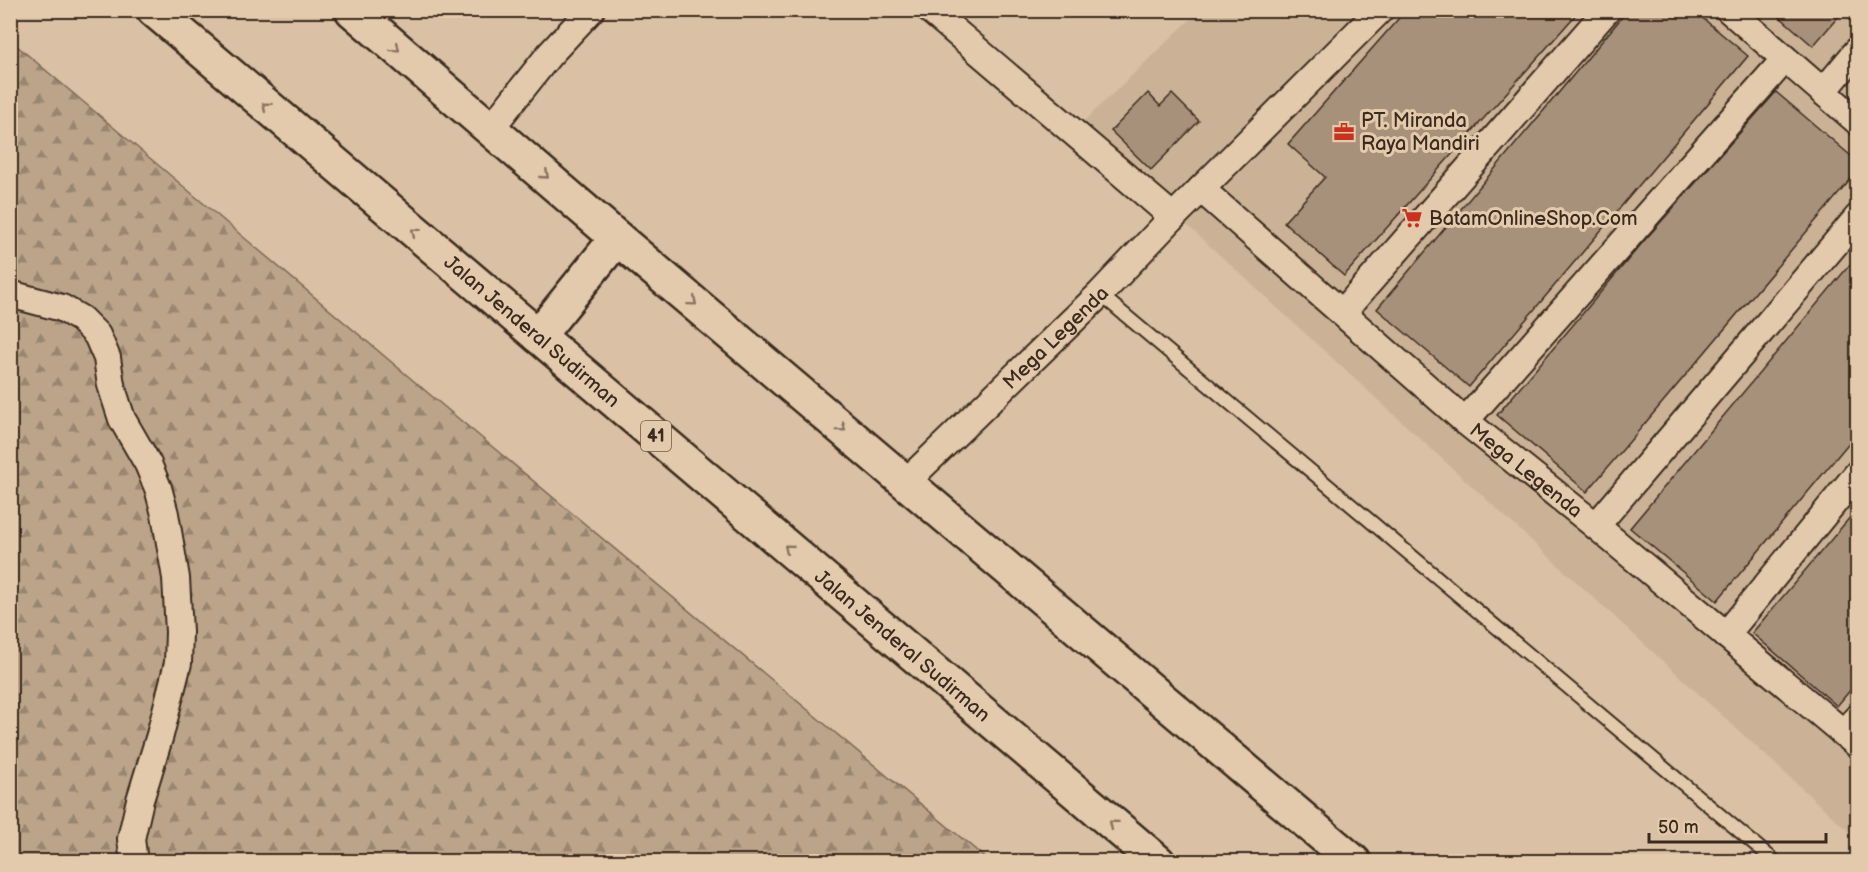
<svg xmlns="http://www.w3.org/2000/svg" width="1868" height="872" font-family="'Balsamiq Sans',sans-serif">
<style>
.built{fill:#cbb297}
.forest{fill:url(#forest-firs);stroke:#7c6754;stroke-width:1.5}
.building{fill:#a8917a;stroke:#3b2a1e;stroke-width:1.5}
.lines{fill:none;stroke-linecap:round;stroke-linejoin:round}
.service-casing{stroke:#3b2a1e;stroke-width:16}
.minor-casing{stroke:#3b2a1e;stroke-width:30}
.trunk-casing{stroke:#3b2a1e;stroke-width:38}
.service{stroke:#e4caac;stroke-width:12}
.minor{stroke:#e4caac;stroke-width:26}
.trunk{stroke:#e4caac;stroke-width:33}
.oneway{stroke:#87725e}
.labels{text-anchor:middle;stroke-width:6;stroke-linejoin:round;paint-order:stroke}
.shield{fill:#e4caac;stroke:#6e5a49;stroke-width:1.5}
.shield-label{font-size:18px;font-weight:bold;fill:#3b2a1e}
.poi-label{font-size:20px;fill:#3b2a1e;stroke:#e4caac;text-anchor:start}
.street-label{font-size:20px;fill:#3b2a1e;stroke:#e4caac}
</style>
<defs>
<pattern id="forest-firs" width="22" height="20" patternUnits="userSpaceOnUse" patternTransform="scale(1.5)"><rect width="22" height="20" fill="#bca48a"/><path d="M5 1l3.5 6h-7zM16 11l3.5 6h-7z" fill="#9a8670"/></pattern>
</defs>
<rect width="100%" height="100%" fill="#dac0a4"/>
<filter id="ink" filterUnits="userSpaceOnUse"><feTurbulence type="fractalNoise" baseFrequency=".0167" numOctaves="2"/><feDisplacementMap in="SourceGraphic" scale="12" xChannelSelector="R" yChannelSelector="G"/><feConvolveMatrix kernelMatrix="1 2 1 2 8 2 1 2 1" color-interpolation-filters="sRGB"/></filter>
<g filter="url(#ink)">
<path class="built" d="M1199,11H1857V839L1079,126Z"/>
<path class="forest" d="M10,40L447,409L989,861H11Z"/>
<path class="building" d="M1406,10H1580L1344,276L1284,222L1325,177L1288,144Z
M1628,10H1693L1748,56L1469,387L1377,309Z
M1772,10H1844L1813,46Z
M1776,92L1857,161V172L1587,492L1497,415L1643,242Z
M1148,93L1160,106L1172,94L1199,121L1151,170L1111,131Z
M1857,256V433L1717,601L1630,528Z
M1857,509V682L1837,706L1752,633Z"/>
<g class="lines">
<g class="service-casing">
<path id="service" d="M1100,294L1776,862"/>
</g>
<g class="minor-casing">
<g id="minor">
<path d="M930,10L1173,217"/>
<path d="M1729,10L1858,122"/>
<path d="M1823,92L1858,50"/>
<path d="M491,128L549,55L591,10"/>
<path id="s1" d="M1201,189L1465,421L1596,526L1858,745"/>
<path d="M10,294L62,308L81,319L97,335L107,358L111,385L122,419L148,464L158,488L165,514L176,578L179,632L178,663L160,735L140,800L131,839L134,862"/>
<path d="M1343,312L1607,10"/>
<path d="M1465,421L1785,59"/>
<path id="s2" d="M906,482L1100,294L1173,217L1380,10"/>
<path d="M1596,526L1858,217"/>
<path d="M1726,635L1858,473"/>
<path d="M1843,733L1858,717"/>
</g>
</g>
<g class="trunk-casing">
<g id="trunk">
<path id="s3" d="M154,10L1158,862"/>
<path d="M352,10L617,238L1354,862"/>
<path d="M538,336L617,238"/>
</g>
</g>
<use href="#service" class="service"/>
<use href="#minor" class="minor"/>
<use href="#trunk" class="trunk"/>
</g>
<defs><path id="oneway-chevron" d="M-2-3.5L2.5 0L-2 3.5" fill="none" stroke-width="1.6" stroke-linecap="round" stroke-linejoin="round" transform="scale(1.5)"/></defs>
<g class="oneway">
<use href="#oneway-chevron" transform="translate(396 48) rotate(40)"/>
<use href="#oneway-chevron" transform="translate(266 106) rotate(-140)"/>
<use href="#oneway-chevron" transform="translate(545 175) rotate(41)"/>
<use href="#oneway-chevron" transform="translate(415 232) rotate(-140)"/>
<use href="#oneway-chevron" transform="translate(693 302) rotate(40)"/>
<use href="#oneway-chevron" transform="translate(842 428) rotate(40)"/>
<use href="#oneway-chevron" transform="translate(788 548) rotate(-140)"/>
<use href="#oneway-chevron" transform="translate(1113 824) rotate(-140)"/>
</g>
</g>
<defs>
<g id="office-bare" transform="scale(1.62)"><path d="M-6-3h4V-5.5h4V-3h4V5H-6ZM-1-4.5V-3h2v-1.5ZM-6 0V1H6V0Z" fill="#c8321e" stroke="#e4caac" stroke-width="2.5" paint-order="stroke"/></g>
<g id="supermarket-bare" transform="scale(1.62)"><path d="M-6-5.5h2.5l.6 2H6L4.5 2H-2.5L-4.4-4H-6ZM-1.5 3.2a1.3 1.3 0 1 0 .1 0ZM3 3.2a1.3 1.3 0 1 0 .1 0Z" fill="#c8321e" stroke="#e4caac" stroke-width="2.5" paint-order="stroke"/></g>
</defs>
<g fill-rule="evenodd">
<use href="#office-bare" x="1344" y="132"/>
<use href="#supermarket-bare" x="1412" y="218"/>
</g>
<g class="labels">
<rect class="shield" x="641" y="421" width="30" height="30" rx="4.5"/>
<g class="shield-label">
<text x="656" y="442">41</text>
</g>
<g class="poi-label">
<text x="1361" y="127">PT. Miranda<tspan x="1361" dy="23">Raya Mandiri</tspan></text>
<text x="1429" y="225">BatamOnlineShop.Com</text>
</g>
<g class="street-label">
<text dy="7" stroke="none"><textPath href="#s3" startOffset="496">Jalan Jenderal Sudirman</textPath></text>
<text dy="7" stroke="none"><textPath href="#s2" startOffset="208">Mega Legenda</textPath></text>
<text dy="7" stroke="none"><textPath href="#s1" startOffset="430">Mega Legenda</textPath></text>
<text dy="7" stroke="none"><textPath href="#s3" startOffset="982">Jalan Jenderal Sudirman</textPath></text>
</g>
</g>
<rect width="1868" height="872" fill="none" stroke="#e4caac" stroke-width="36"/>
<rect x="18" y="18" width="1832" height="836" fill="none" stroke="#3b2a1e" stroke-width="2" filter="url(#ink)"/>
<path d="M1649 833v9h177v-9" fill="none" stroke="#3b2a1e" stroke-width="3"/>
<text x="1658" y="833" font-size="18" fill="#3b2a1e" stroke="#e4caac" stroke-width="4.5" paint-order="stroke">50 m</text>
</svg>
